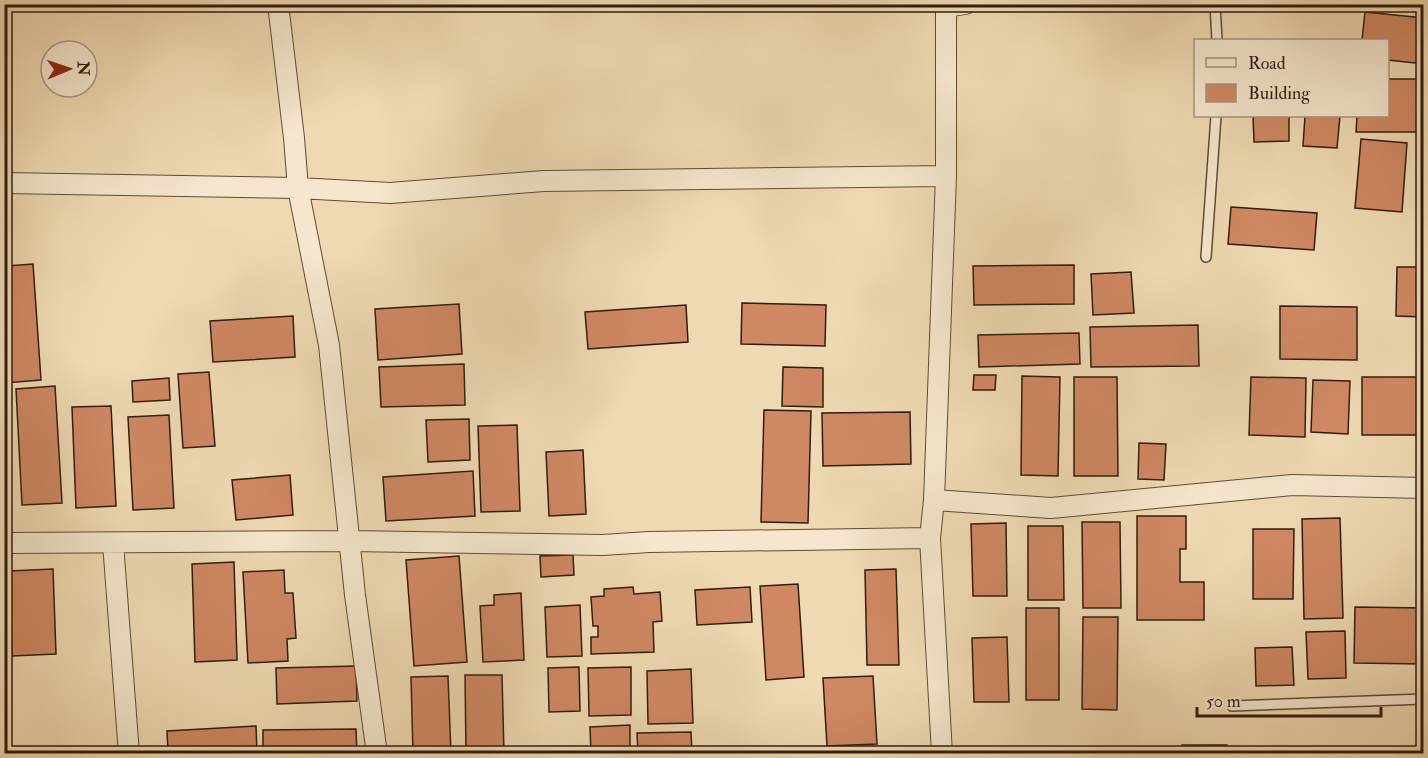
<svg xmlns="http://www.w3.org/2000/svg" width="1428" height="758" font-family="'IM FELL Double Pica',serif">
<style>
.building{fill:#cf8863;stroke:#311c10;stroke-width:1.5}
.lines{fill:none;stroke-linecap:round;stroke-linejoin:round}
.lane-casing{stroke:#604b38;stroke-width:12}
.street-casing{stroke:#604b38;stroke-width:22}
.lane{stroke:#f5e6cd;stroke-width:9}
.street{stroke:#f5e6cd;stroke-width:20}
</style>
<rect width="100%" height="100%" fill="#efd9b2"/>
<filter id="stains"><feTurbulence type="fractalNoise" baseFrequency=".00333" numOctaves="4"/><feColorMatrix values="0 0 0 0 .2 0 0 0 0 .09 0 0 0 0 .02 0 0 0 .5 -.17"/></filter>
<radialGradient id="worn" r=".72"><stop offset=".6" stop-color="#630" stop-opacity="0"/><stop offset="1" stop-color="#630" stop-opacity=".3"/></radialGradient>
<path class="building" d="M1365,12L1424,18V64L1388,60V40H1362Z
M1388,79H1424V132H1356L1357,116H1388Z
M1253,116H1289V141L1254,142Z
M1305,116H1340L1337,148L1303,146Z
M1361,139L1407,143L1402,212L1355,208Z
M1231,207L1317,213L1314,250L1228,244Z
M33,264L41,380L4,383L6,266Z
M1074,265V304L974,305L973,266Z
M1397,267H1424V317L1396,316Z
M1131,272L1134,313L1093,315L1091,274Z
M742,303L826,305L825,346L741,344Z
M459,304L462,354L378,360L375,309Z
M686,305L688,342L588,349L585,312Z
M1280,306L1357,307V360L1280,359Z
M293,316L295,357L213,362L210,321Z
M1198,325L1199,366L1091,367L1090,327Z
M1079,333L1080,364L979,367L978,335Z
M464,364L465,405L381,407L379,367Z
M783,367L823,368V407L782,406Z
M209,372L215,446L183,448L178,374Z
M974,375H996L995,390H973Z
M1022,376L1060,377L1058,476L1021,475Z
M1074,377H1117L1118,476H1074Z
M1251,377L1306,378L1305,437L1249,435Z
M1362,377H1424V435H1362Z
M169,378L170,400L133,402L132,381Z
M1313,380L1350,381L1348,434L1311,432Z
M55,386L62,503L22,505L16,389Z
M111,406L116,506L76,508L72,407Z
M764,410L811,411L808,523L761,522Z
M910,412L911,464L823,466L822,413Z
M169,415L174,508L133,510L128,417Z
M469,419L470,460L428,462L426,420Z
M517,425L520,511L481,512L478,426Z
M1139,443L1166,444L1164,480L1138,479Z
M4,444L8,510H4Z
M583,450L586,514L549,516L546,452Z
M473,471L475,516L386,521L383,477Z
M290,475L293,515L236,520L232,480Z
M1137,516H1186V549H1180V582H1204V620H1137Z
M1340,518L1343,618L1304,619L1302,519Z
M1082,522H1120L1121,608H1083Z
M1006,523L1007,596H973L971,524Z
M1028,526H1063L1064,600H1028Z
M1253,529H1294L1293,599H1253Z
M573,555L574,575L541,577L540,556Z
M459,556L467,662L414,666L406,560Z
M234,562L237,660L195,662L192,564Z
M53,569L56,654L12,656L9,571Z
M896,569L899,665H867L865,570Z
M284,570L285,593H293L296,638L287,639L288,661L248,663L243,572Z
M798,584L804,677L766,680L760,586Z
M633,587L634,594L660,592L662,621L653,622L654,652L591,654V637H598V626H593L591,597L604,596V589Z
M750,587L752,622L697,625L695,590Z
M521,593L524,660L483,662L480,606L494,605V595Z
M580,605L582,656L547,657L545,607Z
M1355,607L1424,608V664L1354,663Z
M1026,608H1059V700H1026Z
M1083,617H1118L1117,710L1082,709Z
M1345,631L1346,678L1308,679L1306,632Z
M1007,637L1009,702H974L972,638Z
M1292,647L1294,685L1256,686L1255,648Z
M356,666L357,701L277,704L276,668Z
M579,667L580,711L549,712L548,668Z
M631,667V715L589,716L588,668Z
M691,669L693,723L648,724L647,671Z
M465,675H502L504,754H466Z
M448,676L451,754H413L411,677Z
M873,676L877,744L827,746L823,678Z
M630,725V754H591L590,727Z
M256,726L257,754H155L168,752L167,731Z
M356,729L357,754H263V730Z
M691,732L692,754H638L637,733Z
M1182,745H1227V754H1182Z
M1361,749L1401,750V754H1361Z"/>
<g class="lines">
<g class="lane-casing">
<path id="lane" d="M1215,4L1217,40
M1206,257L1216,116
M1232,706L1424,699"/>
</g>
<g class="street-casing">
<path id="street" d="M946,7L965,4
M4,183L298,188L294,138L278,4
M934,500L1051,508L1292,485L1424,488
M4,543L349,541L603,545L649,542L930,538
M113,543L129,754
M377,754L355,595L329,345L298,188L390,193L544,181L946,176
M942,754L930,538L934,500L946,176V4"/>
</g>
<use href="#lane" class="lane"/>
<use href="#street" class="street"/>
</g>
<rect width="1428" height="758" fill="none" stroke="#efd9b2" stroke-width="24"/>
<rect x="6" y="6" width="1416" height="746" fill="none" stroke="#311c10" stroke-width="3"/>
<rect x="12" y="12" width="1404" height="734" fill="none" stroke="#311c10" stroke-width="1.5"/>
<rect x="1194" y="39" width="195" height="78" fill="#f5e6cd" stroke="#a79581" stroke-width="1.5"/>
<rect x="1206" y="58" width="30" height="9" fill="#f5e6cd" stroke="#a79581" stroke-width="1.5"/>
<text x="1248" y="69" font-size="18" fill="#311c10">Road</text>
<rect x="1206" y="84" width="30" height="18" fill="#cf8863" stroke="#a79581" stroke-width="1.5"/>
<text x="1248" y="99" font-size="18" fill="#311c10">Building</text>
<g transform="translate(69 69) rotate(88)"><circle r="28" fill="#f5e6cd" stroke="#a79581" stroke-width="1.5"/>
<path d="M0-4.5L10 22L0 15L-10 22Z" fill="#8f2418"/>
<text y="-9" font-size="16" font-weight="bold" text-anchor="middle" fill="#311c10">N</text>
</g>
<path d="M1197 707v9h184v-9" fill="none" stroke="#311c10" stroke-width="3"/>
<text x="1206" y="707" font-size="18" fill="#311c10" stroke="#f5e6cd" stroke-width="4.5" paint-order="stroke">50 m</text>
<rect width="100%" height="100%" filter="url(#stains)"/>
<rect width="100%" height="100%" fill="url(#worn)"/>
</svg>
